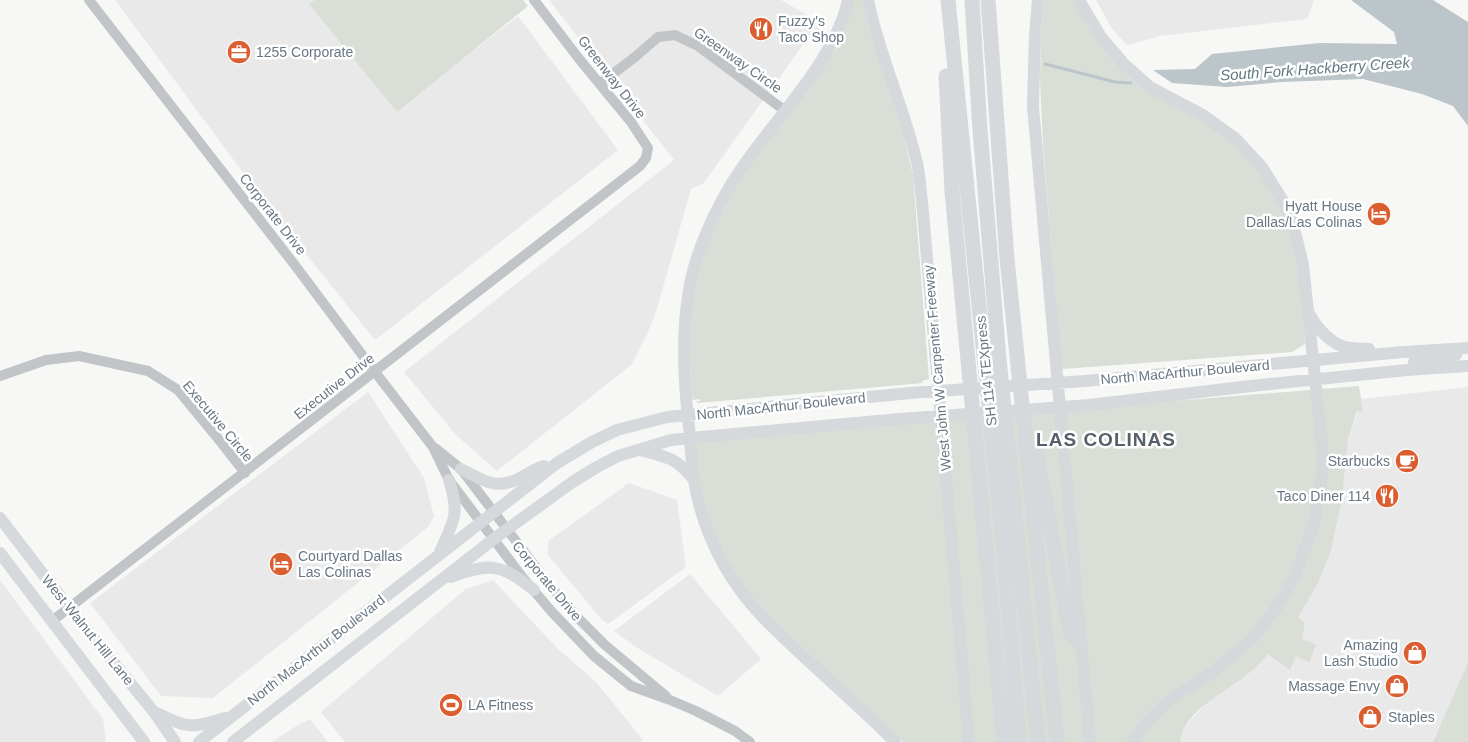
<svg xmlns="http://www.w3.org/2000/svg" width="1468" height="742" font-family="Arial,sans-serif">
<style>
.built{fill:#e8e9e8}
.green{fill:#d9ded6}
.water{fill:#bbc5ca}
.lines{fill:none;stroke-linecap:round;stroke-linejoin:round}
.stream{stroke:#bbc5ca;stroke-width:3}
.minor{stroke:#c1c5c8;stroke-width:10}
.major{stroke:#d5d9dc;stroke-width:12}
.highway{stroke:#d5d9dc;stroke-width:15}
.labels{text-anchor:middle;stroke-width:5;stroke-linejoin:round;paint-order:stroke}
.poi-label{font-size:14px;fill:#687784;stroke:#fff;text-anchor:start}
.street-label{font-size:14px;fill:#687784;stroke:#fff}
.water-label{font-size:15px;font-style:italic;fill:#637780;stroke:#fff}
.district-label{font-size:19px;font-weight:bold;letter-spacing:1px;fill:#55606a;stroke:#fff}
</style>
<rect width="100%" height="100%" fill="#f7f8f5"/>
<path class="built" d="M115,0H323L397,109L518,16L618,150L375,340L270,209Z
M549,0H781L818,21L821,35L807,39L704,183L691,189L656,312L647,335L631,365L497,471L456,435L404,372L674,160Z
M1096,0H1314L1307,19L1160,36L1127,45L1112,29Z
M1468,387V662L1433,742H1179L1183,731L1192,718L1204,706L1331,550L1342,500L1348,439L1358,411L1363,412L1361,399Z
M368,392L424,478L434,516L428,527L213,698L161,696L90,603Z
M629,483L677,500L686,567L608,624L601,619L548,555V541Z
M690,574L761,659L718,696L636,647L614,631Z
M0,580L103,719L106,742H0Z
M493,580L557,648L597,683L643,740L640,742H345L321,712L466,589Z
M310,719L328,742H272L293,728Z"/>
<path class="green" d="M315,0H523L528,6L397,112L309,4Z
M853,0H862L868,26L903,134L913,175L929,379L922,381L923,383L698,403L696,402L700,401V399L693,400L692,395C689,357 687,318 696,281C717,193 783,122 835,50L845,29Z
M1044,0H1074L1097,41L1192,114L1226,136L1250,159L1283,210L1293,241L1300,276L1305,344L1292,352L1062,369L1043,146L1040,81L1041,39Z
M1359,386L1363,412L1357,411L1348,439L1342,500L1331,550L1318,583L1298,617L1305,623L1302,639L1316,645L1309,662L1296,656L1290,670L1268,654C1261,662 1253,670 1245,676C1223,694 1184,711 1180,742H903L755,605L707,527L693,440Z
M1468,662V742H1433Z"/>
<path class="water" d="M1351,0H1433L1468,22V126L1453,106L1422,94L1363,79L1282,82L1227,87L1172,83L1153,70L1195,69L1212,54L1320,43L1397,44L1394,32Z"/>
<g class="lines">
<path class="stream" d="M1045,64L1115,82L1131,83"/>
<path class="minor" d="M89,0L294,264L375,372L433,447L449,480L523,578L552,612L594,656L631,686L670,700L696,711L735,731L750,742
M601,83L635,57L658,37L675,35L698,46L784,110
M0,376L46,360L79,356L148,371L178,390L216,436L245,473
M435,448L461,469L551,587L580,620L605,645L666,696
M52,621L640,166L646,158L648,148L631,122L580,60L534,0"/>
<path class="major" d="M848,0C834,64 770,123 735,178C715,210 695,252 689,290C681,336 684,382 689,428C691,445 691,463 694,480C700,519 717,559 740,590C758,615 781,635 803,656C834,685 865,712 895,742
M868,0C879,55 903,105 916,159C920,173 920,187 922,201L969,742
M1038,0L1035,36L1033,107L1090,742
M1079,0L1101,37L1124,64L1150,87L1203,115L1235,138L1262,167L1283,201L1293,223L1303,265L1322,444V478L1314,524L1296,573L1279,604L1252,639L1210,674L1168,701L1144,725L1133,742
M1310,315C1317,328 1330,343 1345,347C1352,349 1361,348 1369,349
M1414,362L1456,355
M640,450C667,457 676,457 694,480
M461,469C483,480 495,491 520,478C528,474 536,468 544,466
M0,518L69,608L154,712L175,742
M440,552C454,520 460,515 449,480
M0,553L144,742
M451,577C490,562 501,564 534,590
M157,713C189,729 191,728 225,718
M199,742L557,463L592,442L617,430L667,417L910,393L1085,381L1403,352L1468,348
M233,742L495,538L574,481L597,467L618,456L671,440L690,438L900,419L1089,405L1251,386L1407,370L1468,366"/>
<path class="highway" d="M948,0L1003,543L1019,742
M972,0L980,130L999,359L1038,742
M988,0L1007,259L1057,742
M946,76L952,191L1004,742
M1037,456L1070,633L1080,643"/>
</g>
<defs>
<g id="restaurant-disc" transform="scale(1.25)"><circle r="9.5" fill="#db5e31" stroke="#fff"/><path d="M-5-6h1v4h1v-4h1v4h1v-4h1v5L-1.5 .5V6h-2V.5L-5-1ZM5-6V6H3V1.5H1.5Q1.5-4 5-6Z" fill="#fff"/></g>
<g id="office-disc" transform="scale(1.25)"><circle r="9.5" fill="#db5e31" stroke="#fff"/><path d="M-6-3h4V-5.5h4V-3h4V5H-6ZM-1-4.5V-3h2v-1.5ZM-6 0V1H6V0Z" fill="#fff"/></g>
<g id="hotel-disc" transform="scale(1.25)"><circle r="9.5" fill="#db5e31" stroke="#fff"/><path d="M-6-4.5h1.5V1H6V5H4.5V3h-9V5H-6ZM-4 0a1.8 1.8 0 1 1 3.6 0ZM.5 0V-2.5h3Q6-2.5 6 0Z" fill="#fff"/></g>
<g id="cafe-disc" transform="scale(1.25)"><circle r="9.5" fill="#db5e31" stroke="#fff"/><path d="M-5.5-4.5H6V0H3Q3 3.5 0 3.5H-2.5Q-5.5 3.5-5.5 0ZM3-3.2v2h1.7v-2ZM-6 4.5H4V6H-6Z" fill="#fff"/></g>
<g id="shop-disc" transform="scale(1.25)"><circle r="9.5" fill="#db5e31" stroke="#fff"/><path d="M-5-2.5h2.3a2.7 3.5 0 0 1 5.4 0H5L5.5 6h-11ZM-1.5-2.5h3a1.5 2.3 0 0 0-3 0Z" fill="#fff"/></g>
<g id="stadium-disc" transform="scale(1.25)"><circle r="9.5" fill="#db5e31" stroke="#fff"/><path d="M0-5a6.5 5 0 1 0 0 10a6.5 5 0 1 0 0-10ZM-3.5-1.8h7v3.6h-7Z" fill="#fff"/></g>
</defs>
<g fill-rule="evenodd">
<use href="#restaurant-disc" x="761" y="29"/>
<use href="#office-disc" x="239" y="52"/>
<use href="#hotel-disc" x="1379" y="214"/>
<use href="#cafe-disc" x="1407" y="461"/>
<use href="#restaurant-disc" x="1387" y="496"/>
<use href="#hotel-disc" x="281" y="564"/>
<use href="#shop-disc" x="1415" y="653"/>
<use href="#shop-disc" x="1397" y="686"/>
<use href="#stadium-disc" x="451" y="705"/>
<use href="#shop-disc" x="1370" y="717"/>
</g>
<g class="labels">
<g class="poi-label">
<text x="778" y="26">Fuzzy's<tspan x="778" dy="16">Taco Shop</tspan></text>
<text x="256" y="57">1255 Corporate</text>
<text x="1362" y="211" text-anchor="end">Hyatt House<tspan x="1362" dy="16">Dallas/Las Colinas</tspan></text>
<text x="1390" y="466" text-anchor="end">Starbucks</text>
<text x="1370" y="501" text-anchor="end">Taco Diner 114</text>
<text x="298" y="561">Courtyard Dallas<tspan x="298" dy="16">Las Colinas</tspan></text>
<text x="1398" y="650" text-anchor="end">Amazing<tspan x="1398" dy="16">Lash Studio</tspan></text>
<text x="1380" y="691" text-anchor="end">Massage Envy</text>
<text x="468" y="710">LA Fitness</text>
<text x="1388" y="722">Staples</text>
</g>
<g class="street-label">
<text transform="translate(738 60) rotate(35)" y="5">Greenway Circle</text>
<text transform="translate(612 77) rotate(52)" y="5">Greenway Drive</text>
<text transform="translate(273 214) rotate(52)" y="5">Corporate Drive</text>
<text transform="translate(937 368) rotate(-95)" y="5">West John W Carpenter Freeway</text>
<text transform="translate(986 371) rotate(-96)" y="5">SH 114 TEXpress</text>
<text transform="translate(1185 372) rotate(-5)" y="5">North MacArthur Boulevard</text>
<text transform="translate(334 386) rotate(-38)" y="5">Executive Drive</text>
<text transform="translate(781 406) rotate(-6)" y="5">North MacArthur Boulevard</text>
<text transform="translate(218 421) rotate(50)" y="5">Executive Circle</text>
<text transform="translate(547 581) rotate(50)" y="5">Corporate Drive</text>
<text transform="translate(88 630) rotate(51)" y="5">West Walnut Hill Lane</text>
<text transform="translate(316 650) rotate(-38)" y="5">North MacArthur Boulevard</text>
</g>
<g class="water-label">
<text transform="translate(1315 69) rotate(-4)" y="5">South Fork Hackberry Creek</text>
</g>
<g class="district-label">
<text x="1106" y="446">LAS COLINAS</text>
</g>
</g>
</svg>
